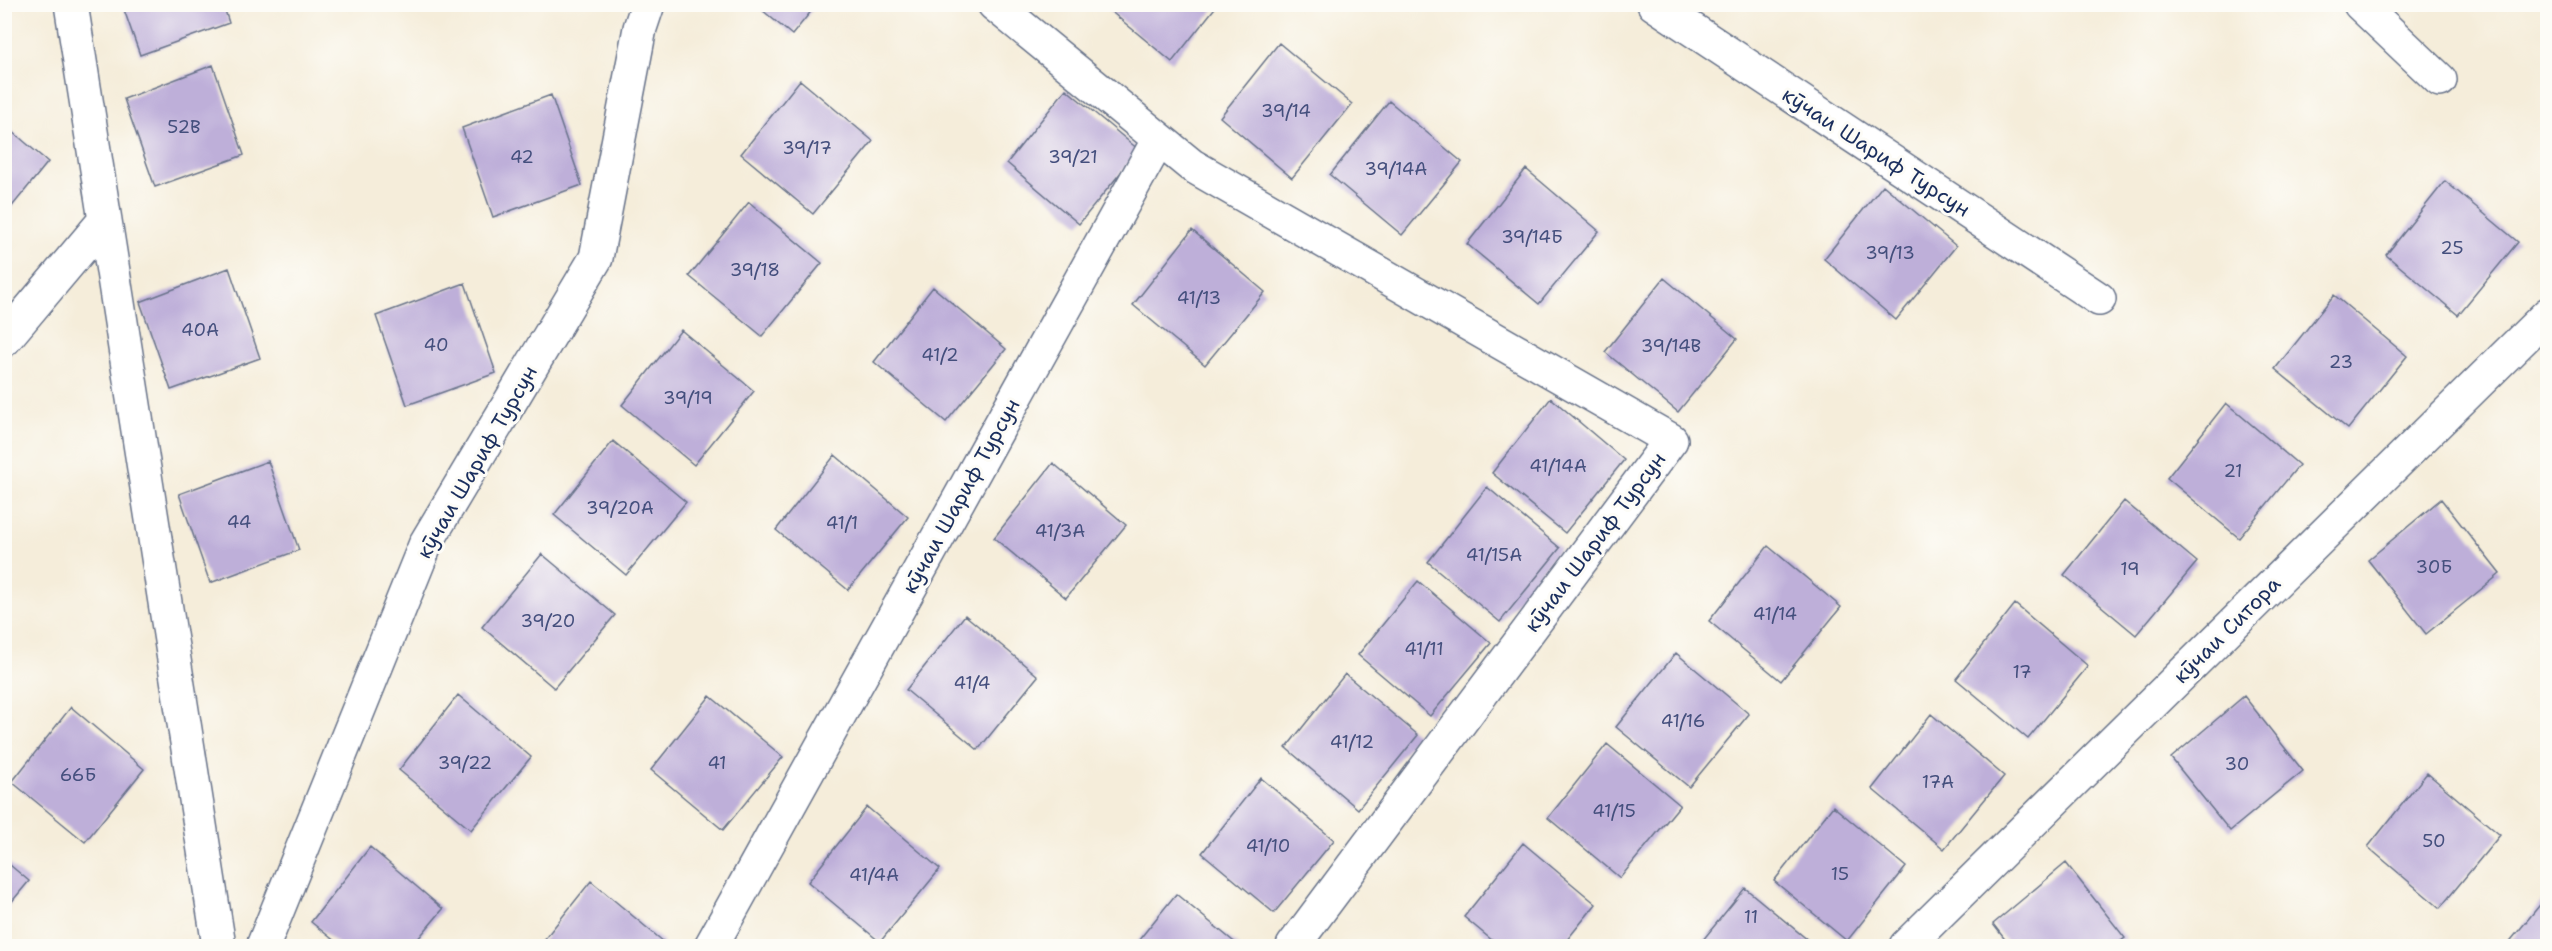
<svg xmlns="http://www.w3.org/2000/svg" width="2552" height="951" font-family="'Shantell Sans',sans-serif">
<style>
.building{fill:#beafd9}
.lines{fill:none;stroke-linecap:round;stroke-linejoin:round}
.minor-casing{stroke:#677289;stroke-width:36}
.minor{stroke:#fff;stroke-width:33}
.labels{text-anchor:middle;stroke-width:6;stroke-linejoin:round;paint-order:stroke}
.number-label{font-size:18px;fill:#444f7d}
.street-label{font-size:21px;fill:#1b2f5e;stroke:#fdfcf7}
</style>
<rect width="100%" height="100%" fill="#fdfcf7"/>
<filter id="ink" filterUnits="userSpaceOnUse"><feTurbulence type="fractalNoise" baseFrequency=".0167" numOctaves="2"/><feDisplacementMap in="SourceGraphic" scale="12" xChannelSelector="R" yChannelSelector="G"/><feConvolveMatrix kernelMatrix="1 2 1 2 8 2 1 2 1" color-interpolation-filters="sRGB"/></filter>
<filter id="wash" filterUnits="userSpaceOnUse"><feTurbulence type="fractalNoise" baseFrequency=".008" numOctaves="4" result="noise"/><feDisplacementMap in="SourceGraphic" scale="24" xChannelSelector="R" yChannelSelector="G"/><feGaussianBlur stdDeviation="1.35" result="paint"/><feColorMatrix in="noise" values="0 0 0 0 0 0 0 0 0 0 0 0 0 0 0 0 0 1.4 0 .05"/><feComposite in="paint" operator="in"/></filter>
<g filter="url(#wash)">
<rect width="100%" height="100%" fill="#f5edda"/>
<g id="blocks">
<path class="building" d="M122,4H223L229,23L140,55Z
M755,4H817L792,35Z
M1102,4H1218L1172,62Z
M1279,43L1352,104L1292,178L1220,117Z
M213,65L244,155L155,187L124,99Z
M800,80L873,141L813,214L741,154Z
M1066,89L1139,150L1079,224L1007,163Z
M551,95L582,185L493,217L462,128Z
M1389,101L1462,162L1402,235L1330,175Z
M5,125L48,162L5,215Z
M1526,169L1599,231L1539,304L1467,244Z
M2445,181L2518,242L2458,315L2386,255Z
M1883,185L1956,246L1896,320L1824,259Z
M749,202L822,263L762,336L689,276Z
M1192,230L1265,292L1205,365L1133,305Z
M229,268L260,358L171,390L140,302Z
M1664,278L1737,339L1678,412L1605,352Z
M465,283L496,373L407,405L376,316Z
M933,287L1006,349L946,422L874,362Z
M2334,295L2407,356L2348,429L2275,369Z
M681,330L754,391L694,465L622,405Z
M1551,398L1624,460L1565,533L1492,473Z
M2226,403L2299,465L2239,538L2167,478Z
M613,441L686,502L626,575L554,515Z
M835,455L908,517L848,590L776,530Z
M268,461L299,550L210,583L179,494Z
M1053,463L1126,525L1066,598L994,538Z
M1487,487L1560,548L1500,622L1428,562Z
M2441,499L2500,574L2426,634L2368,560Z
M2124,501L2197,562L2136,635L2064,575Z
M1768,546L1841,607L1781,681L1709,621Z
M542,554L615,615L554,688L482,627Z
M1418,581L1491,643L1430,716L1358,655Z
M2015,604L2088,666L2028,739L1956,679Z
M965,615L1038,676L978,750L906,690Z
M1676,653L1749,714L1689,787L1616,727Z
M1345,674L1418,735L1358,809L1286,748Z
M458,695L531,757L471,830L399,770Z
M710,696L783,757L723,830L651,770Z
M2244,696L2303,771L2230,831L2171,758Z
M71,707L144,769L85,842L12,782Z
M1931,714L2004,776L1944,849L1872,789Z
M1607,744L1680,805L1620,878L1548,818Z
M2427,773L2500,835L2440,908L2368,847Z
M1261,778L1334,840L1274,913L1202,853Z
M1833,806L1906,867L1847,941L1774,881Z
M867,807L940,869L880,942L808,882Z
M1523,843L1596,904L1562,946H1499L1464,917Z
M370,847L443,909L412,946H341L311,922Z
M4,860L29,881L4,911Z
M2066,863L2125,938L2114,946H2010L1993,924Z
M591,881L664,942L661,946H539Z
M1745,888L1815,946H1698Z
M1176,894L1239,946H1134Z
M2548,895V946H2508L2507,945Z"/>
</g>
</g>
<g filter="url(#ink)">
<use href="#blocks" fill-opacity="0" stroke="#677289" stroke-width="1.5"/>
<g class="lines">
<g class="minor-casing">
<path id="minor" d="M71,4L219,946
M994,4L1191,165L1671,440L1293,946
M1654,4L2099,299
M2360,4L2440,80
M4,340L105,220
M263,946L426,543L596,258L640,28L648,4
M711,946L1159,139
M1906,946L2548,314"/>
</g>
<use href="#minor" class="minor"/>
</g>
</g>
<g class="labels">
<g class="number-label">
<text x="1286" y="117">39/14</text>
<text x="184" y="133">52В</text>
<text x="807" y="154">39/17</text>
<text x="522" y="163">42</text>
<text x="1073" y="163">39/21</text>
<text x="1396" y="175">39/14А</text>
<text x="1532" y="243">39/14Б</text>
<text x="2452" y="254">25</text>
<text x="1890" y="259">39/13</text>
<text x="755" y="276">39/18</text>
<text x="1199" y="304">41/13</text>
<text x="200" y="336">40А</text>
<text x="436" y="351">40</text>
<text x="1671" y="352">39/14В</text>
<text x="940" y="361">41/2</text>
<text x="2341" y="368">23</text>
<text x="688" y="404">39/19</text>
<text x="1558" y="472">41/14А</text>
<text x="2233" y="477">21</text>
<text x="620" y="514">39/20А</text>
<text x="239" y="528">44</text>
<text x="842" y="529">41/1</text>
<text x="1060" y="537">41/3А</text>
<text x="1494" y="561">41/15А</text>
<text x="2434" y="573">30Б</text>
<text x="2130" y="575">19</text>
<text x="1775" y="620">41/14</text>
<text x="548" y="627">39/20</text>
<text x="1424" y="655">41/11</text>
<text x="2022" y="678">17</text>
<text x="972" y="689">41/4</text>
<text x="1683" y="727">41/16</text>
<text x="1352" y="748">41/12</text>
<text x="465" y="769">39/22</text>
<text x="717" y="769">41</text>
<text x="2237" y="770">30</text>
<text x="78" y="781">66Б</text>
<text x="1938" y="788">17А</text>
<text x="1614" y="817">41/15</text>
<text x="2434" y="847">50</text>
<text x="1268" y="852">41/10</text>
<text x="1840" y="880">15</text>
<text x="874" y="881">41/4А</text>
<text x="1751" y="923">11</text>
</g>
<g class="street-label">
<text transform="translate(1876 152) rotate(33)" y="7">кӯчаи Шариф Турсун</text>
<text transform="translate(477 462) rotate(-60)" y="7">кӯчаи Шариф Турсун</text>
<text transform="translate(961 496) rotate(-61)" y="7">кӯчаи Шариф Турсун</text>
<text transform="translate(1595 542) rotate(-53)" y="7">кӯчаи Шариф Турсун</text>
<text transform="translate(2227 630) rotate(-45)" y="7">кӯчаи Ситора</text>
</g>
</g>
<rect width="2552" height="951" fill="none" stroke="#fdfcf7" stroke-width="24"/>
</svg>
